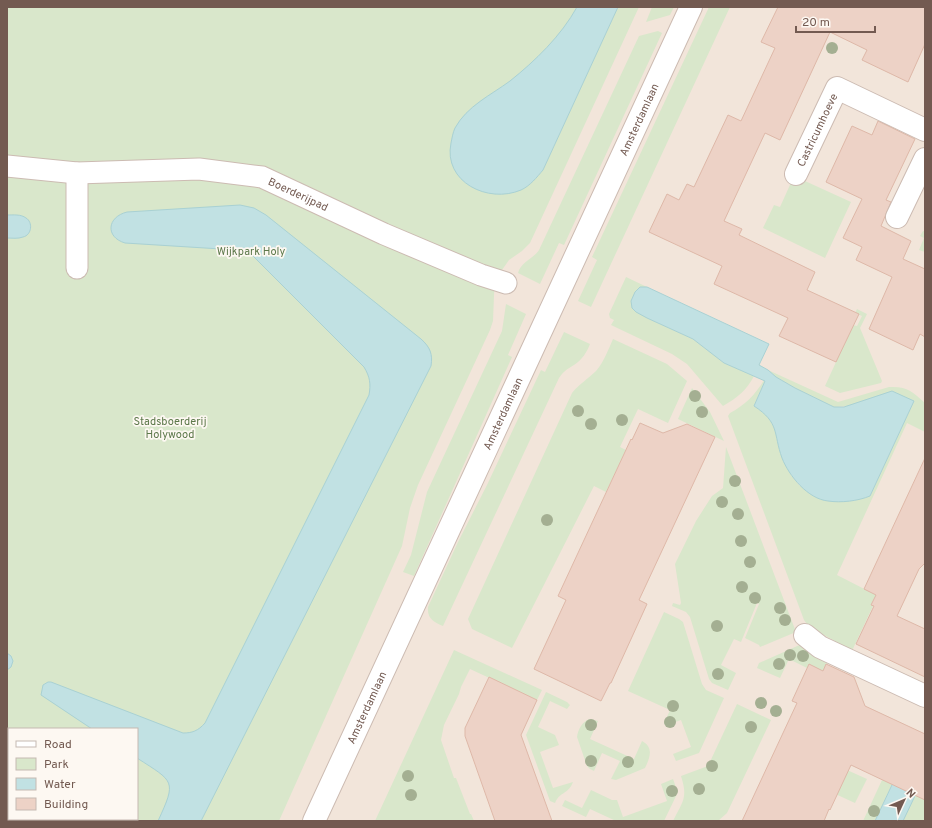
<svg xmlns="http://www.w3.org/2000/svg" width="932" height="828" font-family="Overpass,sans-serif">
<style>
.residential{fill:#f2e5da;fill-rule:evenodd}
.green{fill:#d9e7cb;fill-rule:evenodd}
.water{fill:#c1e1e3;stroke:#a9d1d3}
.building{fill:#edd2c6;stroke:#deb8a8}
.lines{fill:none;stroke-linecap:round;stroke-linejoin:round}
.pedestrian-casing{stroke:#ccbbb2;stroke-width:23}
.minor-casing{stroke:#ccbbb2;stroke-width:24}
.tertiary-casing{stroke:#ccbbb2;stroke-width:24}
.pedestrian{stroke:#fff;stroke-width:21}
.minor{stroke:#fff;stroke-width:22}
.tertiary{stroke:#fff;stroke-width:22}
.tree{fill:#a4af92}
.labels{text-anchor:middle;stroke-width:3.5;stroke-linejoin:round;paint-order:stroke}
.street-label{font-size:11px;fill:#735a51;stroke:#fdf8f2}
.park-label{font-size:11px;fill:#5c784a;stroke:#fdf8f2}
</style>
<rect width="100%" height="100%" fill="#fbf3eb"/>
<path class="residential" d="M7,7H925V821H7ZM9,729H137V819H9Z"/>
<path class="green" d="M7,7H595L528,186L543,170L618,7H639L530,243L522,251L509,260L502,270L495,271L493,321L490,330L418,485L410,508L402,546L279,821H7ZM9,729H137V819H9Z
M652,7H674L670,15L646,22Z
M709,7H730L591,307L578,301L597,260L592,257Z
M658,31L662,33L564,245L559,243L540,284L518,273C521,262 533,259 539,250L639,36Z
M794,176L851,202L825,258L763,228L774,205L780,207Z
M925,230V252L919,250L924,238L920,236L923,231H924Z
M626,277L647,287H640L647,318L693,339L724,363L754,376C746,391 738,397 723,406L722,405L687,364L672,354L611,325L614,320L610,318L609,314Z
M506,304L526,314L508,355L512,357L414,576L403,572L411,555L427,492L502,331Z
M857,309L867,314L860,328L882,381L881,383L840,393L825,386L853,325L857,326L862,316L855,313Z
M564,332L590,344C587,352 582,360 574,365C567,369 563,372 559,378L443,626C434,622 427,619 428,607L458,542L487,485L541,370L545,372Z
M613,339L667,364L687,381L668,423L638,409L620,447L626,450L606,492L594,486L512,648L472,629L468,619L572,393C579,384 588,379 596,371C604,362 608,350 613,339Z
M768,370L838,402L889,387C907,386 912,391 925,403V432L907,423L837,575L876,595L871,605L873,606L851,653L834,645L835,641L809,627L804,620L728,416L730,413C745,405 755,395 764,380L765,381L754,406L765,413L771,421L775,430L783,459L791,475L799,485L827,501H853L870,496L914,401L834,407L795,388L776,377Z
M692,388L710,412L724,441L678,419Z
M726,447L796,632L760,647L759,645L745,638L759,604L757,603L741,642L734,639L721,665L736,673L728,690L712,683L709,679L690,617L686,612L672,606L673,603L680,605L681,603L675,564L696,521L712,496L723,488Z
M664,612L679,619L683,622L702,684L706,690L724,698L699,753L676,761L673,754L691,747L681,720L667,725L664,724L670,710L628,691Z
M804,643L829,659L823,671L809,665L807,668L789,659L780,678L757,668L759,663Z
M454,650L542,690L537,700L470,669L461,687L459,694L444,725L441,740L454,778H456L470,814H471L474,821H375Z
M546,692L567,702L570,705L567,709L550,701L538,727L555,735L559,745L540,752L553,788L573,782C568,795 560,791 555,803L550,801L526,735Z
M737,704L771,720L727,813L718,821H673C683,801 688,798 681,776L708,766Z
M590,719L598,721L590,739L634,759L642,741C654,747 650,758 645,768L616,780L611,779L620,761L602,753L594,771L590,769L587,766L577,737C578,730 582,721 590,719Z
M827,761L867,779L855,803L807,781Z
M673,779L677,790V794L664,821H616L590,809L586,817L562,806L565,800L582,808L591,790L612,800H617L623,817L667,801L661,784Z
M882,780L892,784L875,821H863Z
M915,795L925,799V821H903Z"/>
<path class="water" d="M577,7H618L543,170C537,177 530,186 521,190C488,204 443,182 451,143C452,138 453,132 455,128C467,106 491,95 510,81C535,61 561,36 577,7Z
M240,205L254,208L266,215L421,339C430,347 433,354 431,366L201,821H158C177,780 174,782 137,758V729H92L41,695L43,685L48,682H51L183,733C192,733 198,731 205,723L369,395C371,384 370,377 364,367L253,256L237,250L125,243C105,237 107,217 127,212Z
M7,215C13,215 21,214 26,218C33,222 32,235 23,237C18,239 12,238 7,238Z
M640,287H647L769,344L759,365L768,370L776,377L795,388L834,407H844L892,391L914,401L870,496C858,501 841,503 828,501C808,499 789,476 782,458C773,433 780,423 754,406L765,381L724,363L693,339L647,318L636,312L632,308L631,301L635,292Z
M7,653L11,656L13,661L11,667L7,670Z
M914,738L925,775L903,821H875Z"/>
<path class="building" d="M778,7H925V44L908,82L862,60L867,50L830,32L780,140L765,133L724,221L742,229L739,235L815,272L807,290L859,314L836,362L779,336L788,318L714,284L722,266L649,232L667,194L679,200L687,184L694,187L728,115L741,121L775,48L761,42Z
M878,121L915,139L886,200L891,202L881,226L911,241L903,259L925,269V337L920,334L913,350L869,329L892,277L856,260L862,247L843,238L862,199L826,182L852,126L872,135Z
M640,423L663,433L687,424L715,437L639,600L647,604L611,683H610L601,701L534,669L566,600L558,596L631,439L632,440Z
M925,458V563L919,569L897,616L925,629V677L856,644L874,606L871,605L876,595L864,589Z
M809,664L823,671L826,664L854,677L865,706L925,734V800L851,765L830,810L829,809L824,821H742L797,703L792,701Z
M489,677L537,700L521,735L552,821H495L465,736V728Z"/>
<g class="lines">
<g class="pedestrian-casing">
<g id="pedestrian">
<path id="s1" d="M7,166L77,173L199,169L262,177L384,234L481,275L506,283"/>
<path d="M77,268V173"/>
</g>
</g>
<g class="minor-casing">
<g id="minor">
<path id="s2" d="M796,174L837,88L925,130"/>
<path d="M897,217L925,159"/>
<path d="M805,635L820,647L925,696"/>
</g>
</g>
<g class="tertiary-casing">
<g id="tertiary">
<path id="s3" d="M314,821L691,7"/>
</g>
</g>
<use href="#pedestrian" class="pedestrian"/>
<use href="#minor" class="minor"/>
<use href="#tertiary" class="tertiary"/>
</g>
<g class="tree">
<circle cx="832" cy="48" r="6"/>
<circle cx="695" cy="396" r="6"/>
<circle cx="578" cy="411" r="6"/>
<circle cx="702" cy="412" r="6"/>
<circle cx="622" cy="420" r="6"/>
<circle cx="591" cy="424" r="6"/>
<circle cx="735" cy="481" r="6"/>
<circle cx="722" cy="502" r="6"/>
<circle cx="738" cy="514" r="6"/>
<circle cx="547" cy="520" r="6"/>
<circle cx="741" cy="541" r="6"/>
<circle cx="750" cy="562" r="6"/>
<circle cx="742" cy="587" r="6"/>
<circle cx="755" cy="598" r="6"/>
<circle cx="780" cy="608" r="6"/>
<circle cx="785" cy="620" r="6"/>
<circle cx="717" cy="626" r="6"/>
<circle cx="790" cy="655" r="6"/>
<circle cx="803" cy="656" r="6"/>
<circle cx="779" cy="664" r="6"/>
<circle cx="718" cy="674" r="6"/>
<circle cx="761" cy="703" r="6"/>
<circle cx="673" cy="706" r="6"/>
<circle cx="776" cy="711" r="6"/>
<circle cx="670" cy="722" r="6"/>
<circle cx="591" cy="725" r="6"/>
<circle cx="751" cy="727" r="6"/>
<circle cx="591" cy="761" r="6"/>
<circle cx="628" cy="762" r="6"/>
<circle cx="712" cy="766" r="6"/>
<circle cx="408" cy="776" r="6"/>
<circle cx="699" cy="789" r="6"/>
<circle cx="672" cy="791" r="6"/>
<circle cx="411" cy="795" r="6"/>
<circle cx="874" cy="811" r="6"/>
</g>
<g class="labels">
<g class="street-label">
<text dy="4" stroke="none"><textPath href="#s3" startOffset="773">Amsterdamlaan</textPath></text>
<text dy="4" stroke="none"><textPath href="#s2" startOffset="49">Castricumhoeve</textPath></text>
<text dy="4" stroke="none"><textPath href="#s1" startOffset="296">Boerderijpad</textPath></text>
<text dy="4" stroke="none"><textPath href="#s3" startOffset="449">Amsterdamlaan</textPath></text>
<text dy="4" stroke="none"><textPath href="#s3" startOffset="125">Amsterdamlaan</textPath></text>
</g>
<g class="park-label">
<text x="251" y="255">Wijkpark Holy</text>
<text x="170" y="425">Stadsboerderij<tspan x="170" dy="13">Holywood</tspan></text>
</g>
</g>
<rect width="932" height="828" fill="none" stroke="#735a51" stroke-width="16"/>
<rect x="8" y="728" width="130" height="92" fill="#fdf8f2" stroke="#c6b9b2"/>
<rect x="16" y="741" width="20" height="6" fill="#ffffff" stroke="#c6b9b2"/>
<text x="44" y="748" font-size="12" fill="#735a51">Road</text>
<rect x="16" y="758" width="20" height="12" fill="#d9e7cb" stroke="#c6b9b2"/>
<text x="44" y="768" font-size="12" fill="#735a51">Park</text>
<rect x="16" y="778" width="20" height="12" fill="#c1e1e3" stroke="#c6b9b2"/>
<text x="44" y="788" font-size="12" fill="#735a51">Water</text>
<rect x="16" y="798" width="20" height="12" fill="#edd2c6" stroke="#c6b9b2"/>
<text x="44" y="808" font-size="12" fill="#735a51">Building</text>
<g transform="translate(904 800) rotate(46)" stroke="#fdf8f2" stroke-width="3" paint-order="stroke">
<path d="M0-3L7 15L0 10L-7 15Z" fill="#735a51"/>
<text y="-6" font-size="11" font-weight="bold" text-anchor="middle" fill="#735a51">N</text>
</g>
<path d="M796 26v6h79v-6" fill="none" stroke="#735a51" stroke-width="2"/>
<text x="802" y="26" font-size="12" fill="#735a51" stroke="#fdf8f2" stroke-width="3" paint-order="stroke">20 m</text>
</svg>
